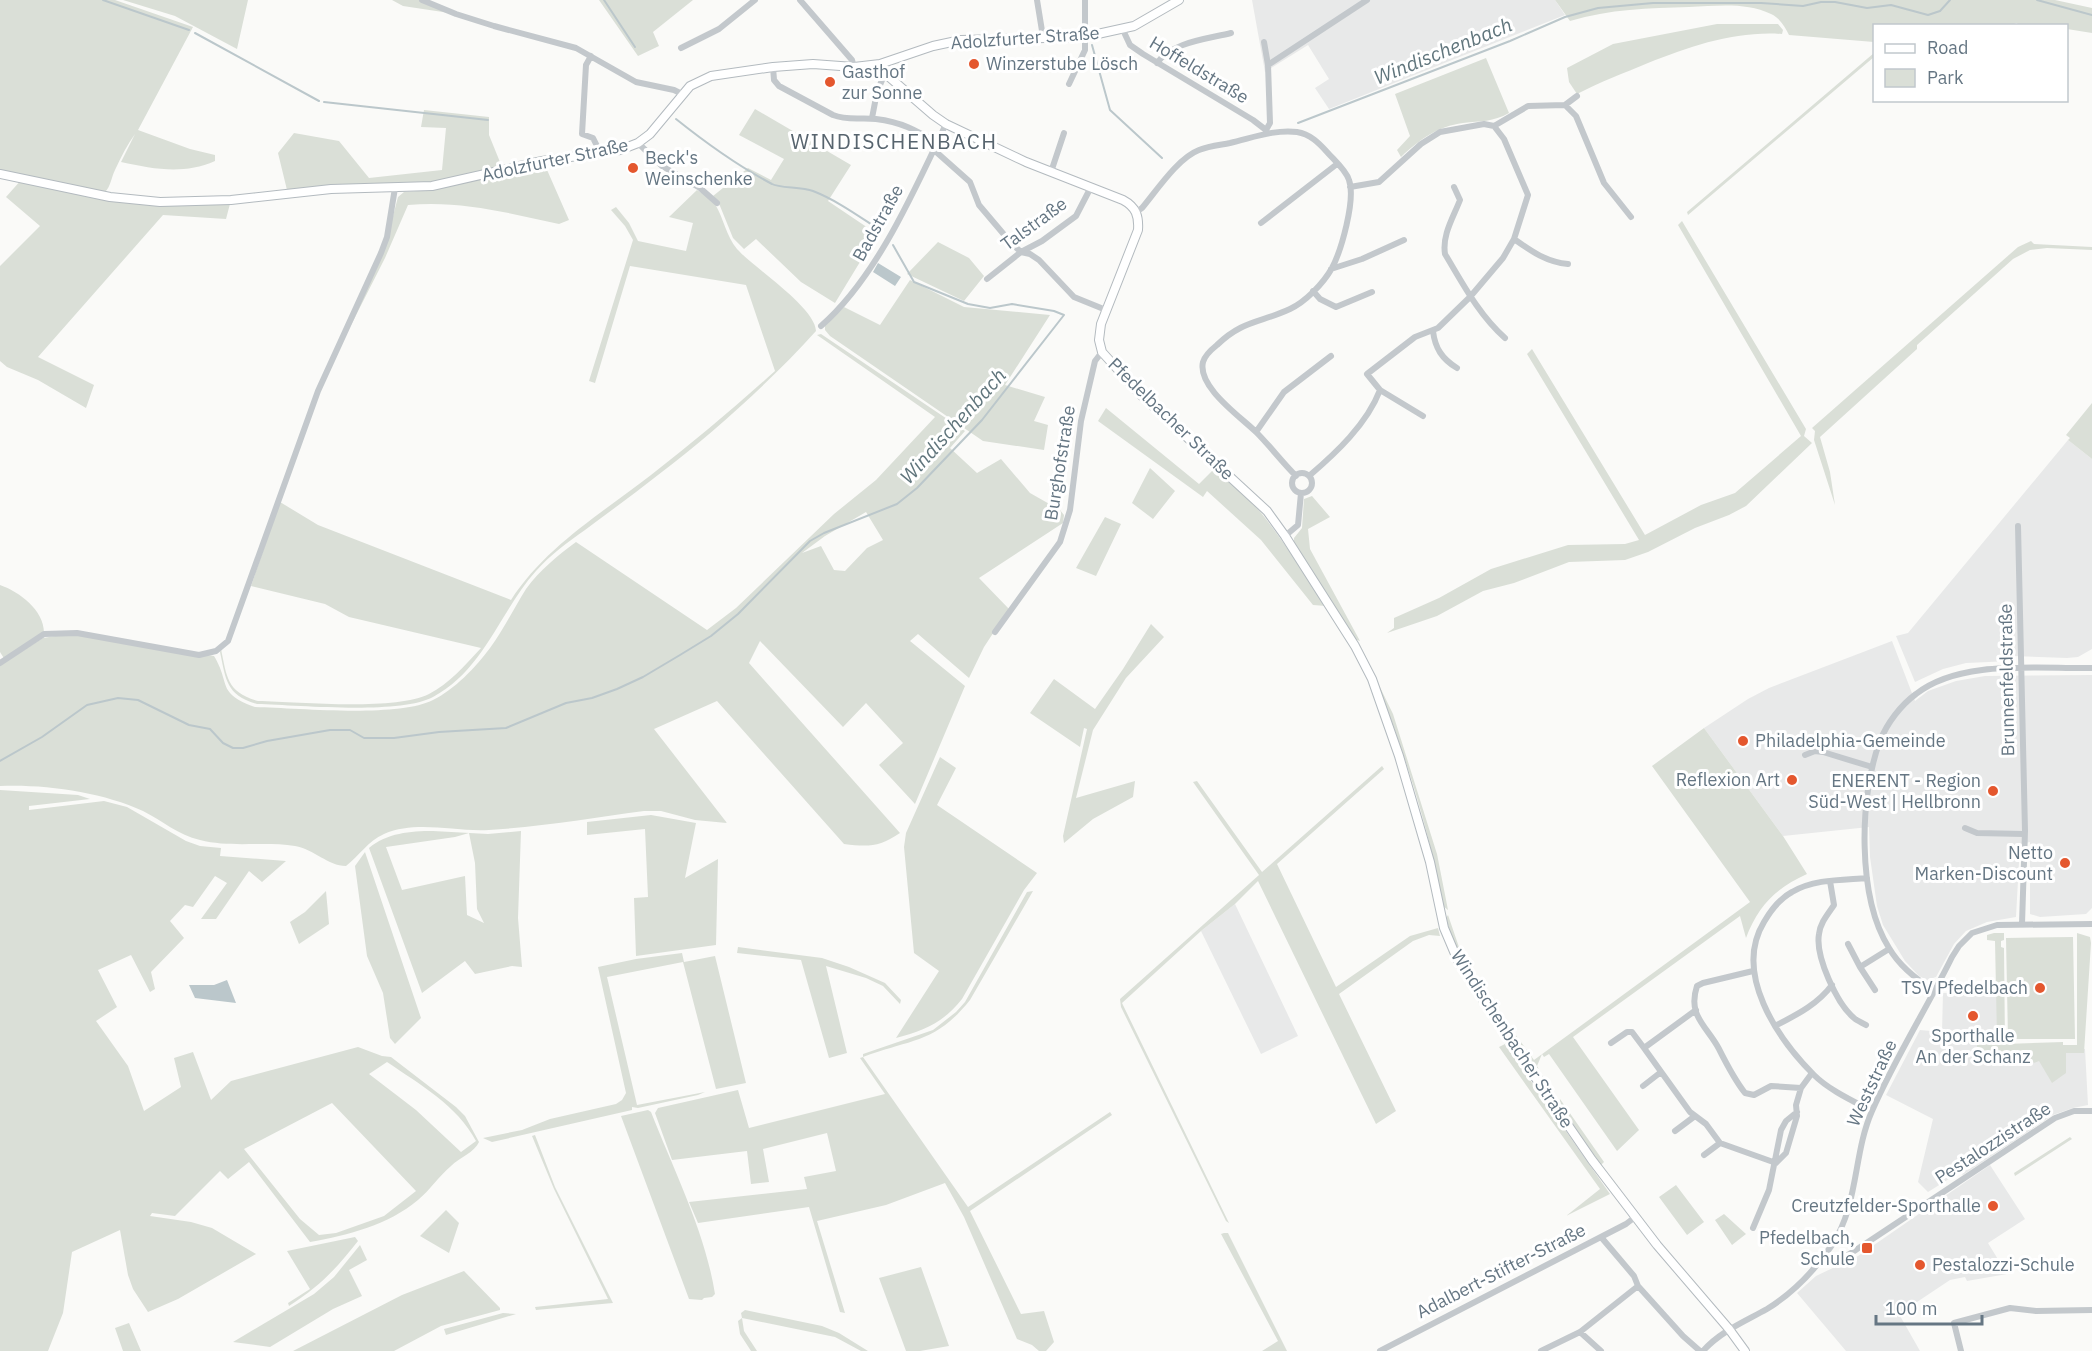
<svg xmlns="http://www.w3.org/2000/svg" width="2092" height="1351" font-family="'IBM Plex Sans',sans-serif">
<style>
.built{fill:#e8e9e9}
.green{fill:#dadfd7;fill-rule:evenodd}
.water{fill:#bbc7cb}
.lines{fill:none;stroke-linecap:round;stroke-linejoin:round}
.stream{stroke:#bbc7cb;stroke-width:2}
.secondary-casing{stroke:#b3babf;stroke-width:10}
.street{stroke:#c3c8cc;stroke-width:6}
.secondary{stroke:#fff;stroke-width:8}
.poi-dot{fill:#e4572e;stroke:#fff;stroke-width:2}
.labels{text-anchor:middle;stroke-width:6;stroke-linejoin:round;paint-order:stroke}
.street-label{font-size:18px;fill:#657683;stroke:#fff}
.poi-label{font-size:18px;fill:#657683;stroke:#fff;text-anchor:end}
.water-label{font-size:20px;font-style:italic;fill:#60757c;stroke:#fff}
.quarter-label{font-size:21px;letter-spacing:1.5px;fill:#57646e;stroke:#fff}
</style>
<rect width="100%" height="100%" fill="#fafaf8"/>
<path class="built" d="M1252,0H1555L1565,15L1329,109L1315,88L1329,79L1308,45L1265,72Z
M2068,440L2092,459V649L2078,657L2067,658L2013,656L2011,661L1966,663L1943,669L1915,682L1896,636L1908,633Z
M1892,641L1915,701L1928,691L1956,681L1985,676L2092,675V908L2086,914L2040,917L2030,914V842L2020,844L2016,917L1987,922L1966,931L1954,944L1936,977L1927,980L1919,976L1905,961L1883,925L1877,906L1870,857L1869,827L1783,836L1704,728L1748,699L1769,688Z
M1235,904L1298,1036L1261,1054L1201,931Z
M2002,991L2003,1045L2085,1049L2088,1105L2073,1108L2053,1115L1963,1175L1960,1172L1928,1192L1918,1182L1933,1119L1886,1095L1920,1030L1942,1032L1943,993Z
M1990,1165L2025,1219L1988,1243L2007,1274L1967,1281L1965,1277L1950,1280L1899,1314L1920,1351H1846L1797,1293L1816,1276L1858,1256Z"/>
<path class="green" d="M0,0H115L193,27L138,130L190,149L215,155V161C183,175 154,169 121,162L135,134C127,145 121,157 115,170C111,178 111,186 105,192L0,170Z
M123,0H248L237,49L175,16Z
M392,0H422L456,14L403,6Z
M599,0H693L653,32L659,46L638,56Z
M1555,0H2055L2092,8V33L2067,29L2066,26L2018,25L2017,23L2008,26H1874V42L1789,35C1785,27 1780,18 1771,14C1746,2 1717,6 1689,7C1649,8 1610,9 1570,21Z
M1717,24H1778L1783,30L1782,34C1734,31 1692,46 1648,63C1624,73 1600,82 1577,94L1569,82L1567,68L1613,44Z
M1874,53V57L1688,215L1687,212Z
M1486,58L1509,113C1493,122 1481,121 1463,123C1438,126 1419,140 1401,157L1397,150L1410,136L1395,94Z
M755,109L851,165L828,201L877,234L835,303L801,282L756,239L744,249L733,238L720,206L713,196L748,168L771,180L784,159L739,135Z
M424,110L489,117V135L502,167L430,183L331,185L287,190L278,153L294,133L339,141L369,178L442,170L446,128L421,127Z
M544,163L569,220L559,224C509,213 459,200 408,205L385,258L349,329L383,254L398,197L404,192L432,190Z
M22,179L110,197L231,200L226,219L163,215L38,357L94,385L86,408L38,380L7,367L0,361V266L40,226L6,197Z
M697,190C703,194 711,198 715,204C724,219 726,236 737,249C754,268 815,307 816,331C768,384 714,432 658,475C634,494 609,512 585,530C568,542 550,555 536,571C500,611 484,670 433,697C400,715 298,705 257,704C226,695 226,680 220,652L221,649C227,678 227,692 258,701C299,702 395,711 429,694C449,684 465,665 481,648L349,617L325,604L251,586L280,502L318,525L511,600C545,547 602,513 651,475C694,442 735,407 775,371L746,285L630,266L595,383L589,381L633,240L625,226L611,210L616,207L629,223L638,241L686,251L693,223L669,217Z
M1682,221L1806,429L1804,436L1812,443L1746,506L1729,515L1695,528L1648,552L1625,560L1569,562L1514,583L1483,591L1437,616L1387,633L1394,628V618L1439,598L1491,569L1568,545L1625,544L1639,540L1527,354L1532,349L1645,535L1701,505L1735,493L1801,436L1678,225Z
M2031,241L2034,244L2092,247V250L2047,248L2030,250L2013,259L1917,345V349L1820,437L1830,472L1835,505L1814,440L1815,431L1812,428L2018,247Z
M938,242L969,258L984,276L964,301L907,274Z
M910,280L964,307L1050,315L1005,385L1045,397L1034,421L1048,425L1044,450L983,441L830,336L825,330V325L844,307L880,325Z
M821,334L965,431L950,448L977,473L1001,459L1030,493L1060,510L1064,515L1063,523L979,578L1009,609L984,647L969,678L918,634L910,641L965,686L915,804L879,765L903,743L866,703L843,727L760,641L749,663L900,833C879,847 869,847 844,844L717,701L654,729L727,823L695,820L661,811H644C592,818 540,827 489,830C454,832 417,820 384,834C368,841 359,856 346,866C328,866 314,849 295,846C264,841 231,848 200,840C178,835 163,821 143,811C102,792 45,784 0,786V665L43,638L55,636L77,635L214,656C231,684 216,693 255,707C298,708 398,718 433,700C454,690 476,667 490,648C504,629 514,608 526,589C540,570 557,556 576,542L707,630L736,608L834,514L876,480L935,417L817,335ZM866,512L883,540L867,548L845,571L834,570L821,546L802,553L825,536Z
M2092,403V459L2068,440L2070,438L2066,435Z
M1106,408L1199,484L1214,469C1230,483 1248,497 1262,514C1285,543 1305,575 1326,606L1313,605L1261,540L1207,491L1203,497L1098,421Z
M1150,468L1175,491L1153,519L1132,503Z
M1312,496L1330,517L1308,529L1310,549L1360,641L1355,639L1294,544V538L1302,528L1304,499Z
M1105,517L1121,524L1096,576L1076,568Z
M0,585C20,592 45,611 44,634L5,660L0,652Z
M1151,624L1164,637L1126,678L1093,730L1076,798L1135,781L1133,797L1093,819L1064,843L1063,836L1087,729L1084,728L1080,747L1030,713L1054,679L1095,709L1123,669Z
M1375,677L1393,714L1437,854L1448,910L1443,906C1429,828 1404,751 1375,677Z
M1704,728L1783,836L1807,874C1776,888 1758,906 1746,938L1740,916L1573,1037L1639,1130L1617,1151L1549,1054L1544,1057L1542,1054L1537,1066L1554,1096L1552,1098L1465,970L1455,948L1446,918L1448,915L1461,953L1483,990L1534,1060L1750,902L1652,766Z
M940,757L956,768L937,805L1037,873L1024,890L962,999C944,1022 924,1031 896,1038L939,971L914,953L904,847L906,833Z
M1382,766L1384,769L1277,864L1336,987L1410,936L1438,928L1440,936L1429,935L1413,941L1339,994L1396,1111L1376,1124L1258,881L1235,904L1201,931L1122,1003L1229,1223L1226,1221L1121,1007L1120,999L1259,875L1193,782L1197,781L1262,872Z
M0,790L78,795L90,799L29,806V810L104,801L127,807L186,841L200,846L221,848L220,856L286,861L262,882L249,871L216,919H201L227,883L215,876L193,907L185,905L170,921L184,938L151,972L155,989L150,992L131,955L98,970L117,1007L96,1021L128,1066L144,1111L181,1087L174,1058L193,1052L211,1100L231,1081L358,1047L382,1056L391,1057L456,1107L465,1116L479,1142C475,1152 459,1158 451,1166C439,1176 430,1190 418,1200C388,1225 349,1235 310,1242L249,1162L228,1179L220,1171L175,1216L152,1213L150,1216L191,1222L212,1228L256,1254L178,1299L148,1312L133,1289L128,1275L120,1230L72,1252L63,1313L48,1351H0ZM387,1062C419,1084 457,1105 476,1141L461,1152L416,1110L369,1074ZM332,1103L416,1191L384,1216L336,1233L319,1235L300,1219L244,1149Z
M651,815L696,823L685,878L718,859L716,945L636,956L634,898L648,897L645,829L587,835V822Z
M433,831L488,834L521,831L518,918L522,967L512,966L475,974L465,961L422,993L369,848C387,833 410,831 433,831ZM469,833L475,863L477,909L484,923L467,915L465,876L402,890L386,847L455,837Z
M365,852L421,1018L395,1044L390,1038L383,993L367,956L355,866Z
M326,891L329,924L299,944L290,922L305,912Z
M1033,891L970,1000C935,1044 910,1039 863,1057L968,1207L1110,1112L1112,1115L970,1211L1021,1314L1044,1311L1054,1342L1046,1351H1039L1032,1345L1017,1339L964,1217L945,1183L886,1205L817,1221L845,1313L840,1312L809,1207L698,1223L689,1202L807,1189L804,1177L836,1171L827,1133L763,1149L769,1182L751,1184L747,1151L672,1160L655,1113L658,1108L738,1090L749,1128L885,1094L860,1058L863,1057V1054L933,1030L956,1012L965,1002L1027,892Z
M1994,933H2004V940L2001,941V947L2004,948L2005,1044L2063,1042V1045H2077V933L2090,937L2091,943L2084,1053H2066V1073L2052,1083L2039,1061L2034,1063L2028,1054L2014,1060L2008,1050L1983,1063L1979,1052H1977V1044L1990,1043V1038L1997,1037L1995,941L1987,940V935Z
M2073,937L2075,1039H2008L2006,938Z
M738,947L822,958L849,967L885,983L901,1000L900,1004L883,986L866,978L826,966L847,1053L829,1058L801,960L737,953Z
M682,953L684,962L715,956L746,1083L716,1089L683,962L607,977L637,1105L705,1092L698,1095L638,1108L632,1107V1110L492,1142L483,1138L522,1130L550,1119L616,1104L622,1100L626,1093L598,967L636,959Z
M1505,1044L1610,1194L1566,1216L1600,1189L1499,1047Z
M1560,1099L1604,1162L1600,1166L1559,1107Z
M648,1110L651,1112C674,1171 705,1231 715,1294L712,1297L704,1298L702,1300L689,1299L621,1116Z
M535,1135L555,1187L613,1303L536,1310L535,1307L608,1299L554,1189L532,1136Z
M2070,1137L2072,1139L2015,1176L2014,1173Z
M1676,1185L1704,1222L1687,1235L1659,1197Z
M446,1210L459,1223L449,1253L420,1236Z
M1724,1214L1746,1234L1732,1245L1715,1220Z
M1224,1233H1228L1287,1351H1262L1278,1341L1221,1234Z
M355,1237L358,1241C335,1270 320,1286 289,1306L288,1303L310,1289L287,1251Z
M360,1245L367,1260L349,1270L362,1296L333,1309L270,1347L233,1342L314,1294L334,1277Z
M921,1267L949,1346L920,1351H906L879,1278Z
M464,1271L500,1308V1310L441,1326L394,1351H293L402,1295Z
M745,1310L822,1326L839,1333L868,1351H861L835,1337L742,1318L744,1331L757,1351H751L740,1334L738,1321L742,1318L741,1313Z
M503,1313L516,1314L446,1335L444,1329Z
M129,1323L141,1351H123L115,1328Z"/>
<path class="water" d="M878,263L901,277L895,286L873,272Z
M227,980L236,1003L195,998L189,985H214Z"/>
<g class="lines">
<path class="stream" d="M103,0L189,30
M604,0L635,47
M2037,0L2092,15
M195,33L319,101
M1092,45L1110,110L1162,158
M324,102L488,120
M676,119C706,143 738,166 772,184C779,188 801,187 813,191C836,200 857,215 877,228
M1298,123L1510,41L1565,17L1598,8L1653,3H1761L1803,6L1821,2H1835L1867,8L1891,5L1928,15L1940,11L1950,0
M0,761L42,737L87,705L118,698L138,700L189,725L210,729L223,743L233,748H243L267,741L330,730H350L364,738H394L439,732L506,728L566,703L592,698L617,689L643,677L680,655L711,636L738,614L810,541L824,533L897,504L917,488L982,420L1064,315L1054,311L1012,304L990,308L968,304L914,282L893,245"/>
<g class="secondary-casing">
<path id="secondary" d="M880,64L888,76L933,115L946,124L1026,162L1123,200C1136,207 1139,216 1138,230L1101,324L1099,340L1102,352L1140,394L1267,511L1285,536L1355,646L1372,679L1399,756L1430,862L1444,928L1458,961L1508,1038L1592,1160L1657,1245L1729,1329L1745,1351
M0,174L110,197L160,202L231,200L331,189L432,186L542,161L620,150L638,143L650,134L690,86L711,76L773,67L813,64L854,67L880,64L933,46L961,40L1084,37L1134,26L1179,0"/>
</g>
<path class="street" d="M422,0L456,14L494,26L576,48L636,82L674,90L682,94
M800,0L852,60L854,67
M1037,0L1043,37
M1123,30L1130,45L1143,54L1253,120L1266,130
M1264,42L1268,65
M681,48L719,29L755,0
M591,56L586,65L582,134L593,138L601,154
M1157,63C1172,42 1207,39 1231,33
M773,67L774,80L779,86L833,115C848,121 861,117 876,119C901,122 916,130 937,143
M1069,84L1085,50V0
M1565,105L1576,116L1604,183L1631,217
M872,118L877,92L885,73
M1266,134V130L1270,123L1268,65L1367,0
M638,143L662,166L700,188L717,203
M934,150L970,182L979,205L1012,244L1021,252L1030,254L1039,260L1074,297L1106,310
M1051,172L1064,133
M1350,187L1379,182L1421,144L1440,132L1484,124L1494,126L1528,106L1565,105L1577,96
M1454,187L1460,200C1453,218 1442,235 1445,254C1463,284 1479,315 1505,338
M1136,212L1142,208C1157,190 1178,158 1199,150C1209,146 1220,145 1230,143C1252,138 1275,129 1297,132C1310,134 1319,143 1327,152C1334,160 1346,170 1349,180C1356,200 1341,251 1332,268C1323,284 1305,302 1290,309C1260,323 1243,320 1217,345C1212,349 1205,355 1203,362C1197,387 1241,417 1256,432C1270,446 1282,462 1296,476
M1261,223L1337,164
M1514,239C1531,251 1546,262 1568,264
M1331,269L1362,259L1404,240
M987,279L1021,252L1042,241L1076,216L1091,187
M1313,291L1320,299L1336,307L1372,292
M821,326C877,277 914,191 946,124
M1433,331C1435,348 1442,359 1457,368
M1380,390L1423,416
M1256,432L1284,392L1331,356
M1292 483a10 10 0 1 1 20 0a10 10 0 1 1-20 0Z
M1309,476C1336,453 1367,424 1380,390L1367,374L1415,337L1438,328L1470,297L1503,258L1514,239L1528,195L1504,139L1494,126
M2018,526L2025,831L2022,924
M1285,536L1298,525L1301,493
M995,632L1060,542L1070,510L1081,421L1095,361L1102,352
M0,663L44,634L77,633L199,655L216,651L228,641L318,391L381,253L387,237L395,188
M1805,755L1815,751L1823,752L1872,767
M1965,828L1977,833L2024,834
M1867,878C1842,880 1814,879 1792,892C1779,899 1771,910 1764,922C1733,973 1777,1038 1814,1075C1829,1090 1853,1101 1872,1111
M1830,881L1834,905C1828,914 1820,923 1819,934C1815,956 1837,1004 1854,1018C1857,1021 1863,1023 1866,1025
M1848,944L1860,967L1889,949
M1860,967L1875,990
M1753,971L1703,983L1697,986C1687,1016 1707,1026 1719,1049C1727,1065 1734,1079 1745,1093L1754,1095L1771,1086L1801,1088
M1935,991C1917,980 1900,967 1889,948C1857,897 1859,796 1880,741C1887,723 1901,705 1916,694C1960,659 2038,669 2092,668
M1696,1010L1644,1048L1690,1112L1706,1124L1720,1143
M1775,1026C1796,1015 1817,1005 1832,985
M1611,1043L1627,1032H1632L1644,1048
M1643,1086L1661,1072
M1675,1131L1695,1116
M1704,1155L1720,1143L1776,1163
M1776,1163L1786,1153L1797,1116L1796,1105L1801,1088L1812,1073
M1753,1228L1769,1190L1781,1130L1786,1121L1797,1112
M1601,1237L1634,1276L1638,1286L1683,1336L1700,1351
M1821,1259C1837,1266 1851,1252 1865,1244L2055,1118L2074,1111H2092
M1580,1332L1601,1351
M1380,1351L1626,1224L1635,1217
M1541,1351L1580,1332L1638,1286
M1703,1351C1721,1331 1744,1322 1767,1309C1793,1293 1815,1270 1832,1245C1859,1204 1853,1154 1872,1111C1895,1058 1927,1008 1952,957L1959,946L1972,933L1997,925L2092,924
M1961,1351L1954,1323L2010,1308L2036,1311L2092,1310"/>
<use href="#secondary" class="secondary"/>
</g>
<g class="poi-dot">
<circle cx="974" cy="64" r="6"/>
<circle cx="830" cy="82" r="6"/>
<circle cx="633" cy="168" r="6"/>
<circle cx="1743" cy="741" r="6"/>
<circle cx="1792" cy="780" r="6"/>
<circle cx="1993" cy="791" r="6"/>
<circle cx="2065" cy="863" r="6"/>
<circle cx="2040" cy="988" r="6"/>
<circle cx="1973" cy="1016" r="6"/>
<circle cx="1993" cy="1206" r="6"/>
<rect x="1861" y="1242" width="12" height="12" rx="3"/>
<circle cx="1920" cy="1265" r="6"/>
</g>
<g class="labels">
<g class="street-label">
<text transform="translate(1025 38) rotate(-4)" y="6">Adolzfurter Straße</text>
<text transform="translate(1199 70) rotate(31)" y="6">Hoffeldstraße</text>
<text transform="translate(555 160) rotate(-12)" y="6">Adolzfurter Straße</text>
<text transform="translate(878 223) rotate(-61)" y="6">Badstraße</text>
<text transform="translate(1034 224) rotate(-36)" y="6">Talstraße</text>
<text transform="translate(1171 419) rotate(44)" y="6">Pfedelbacher Straße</text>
<text transform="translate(1060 463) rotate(-81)" y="6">Burghofstraße</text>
<text transform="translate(2007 680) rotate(-91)" y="6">Brunnenfeldstraße</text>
<text transform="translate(1512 1039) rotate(57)" y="6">Windischenbacher Straße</text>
<text transform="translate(1872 1083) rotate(-65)" y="6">Weststraße</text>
<text transform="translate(1993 1143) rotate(-33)" y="6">Pestalozzistraße</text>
<text transform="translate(1501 1271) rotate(-27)" y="6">Adalbert-Stifter-Straße</text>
</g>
<g class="poi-label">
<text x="986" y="70" text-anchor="start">Winzerstube Lösch</text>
<text x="842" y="78" text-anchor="start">Gasthof<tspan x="842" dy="21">zur Sonne</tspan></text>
<text x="645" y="164" text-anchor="start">Beck's<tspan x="645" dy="21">Weinschenke</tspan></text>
<text x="1755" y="747" text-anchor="start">Philadelphia-Gemeinde</text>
<text x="1780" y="786">Reflexion Art</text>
<text x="1981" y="787">ENERENT - Region<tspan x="1981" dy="21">Süd-West | Hellbronn</tspan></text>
<text x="2053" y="859">Netto<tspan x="2053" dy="21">Marken-Discount</tspan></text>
<text x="2028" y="994">TSV Pfedelbach</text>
<text x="1973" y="1042" text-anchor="middle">Sporthalle<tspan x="1973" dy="21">An der Schanz</tspan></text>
<text x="1981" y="1212">Creutzfelder-Sporthalle</text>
<text x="1855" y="1244">Pfedelbach,<tspan x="1855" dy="21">Schule</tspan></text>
<text x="1932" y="1271" text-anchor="start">Pestalozzi-Schule</text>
</g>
<g class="water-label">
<text transform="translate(1443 51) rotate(-22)" y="7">Windischenbach</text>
<text transform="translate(953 426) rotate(-48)" y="7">Windischenbach</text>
</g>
<g class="quarter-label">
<text x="894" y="149">WINDISCHENBACH</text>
</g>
</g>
<rect x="1873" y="24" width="195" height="78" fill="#ffffff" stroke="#c1c8cd" stroke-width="1.5"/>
<rect x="1885" y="44" width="30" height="9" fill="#ffffff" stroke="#c1c8cd" stroke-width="1.5"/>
<text x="1927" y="54" font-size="18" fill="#657683">Road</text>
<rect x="1885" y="69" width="30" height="18" fill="#dadfd7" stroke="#c1c8cd" stroke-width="1.5"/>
<text x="1927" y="84" font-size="18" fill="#657683">Park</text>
<path d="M1876 1315v9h106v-9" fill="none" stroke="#657683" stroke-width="3"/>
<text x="1885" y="1315" font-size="18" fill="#657683" stroke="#ffffff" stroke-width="4.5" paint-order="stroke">100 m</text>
</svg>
